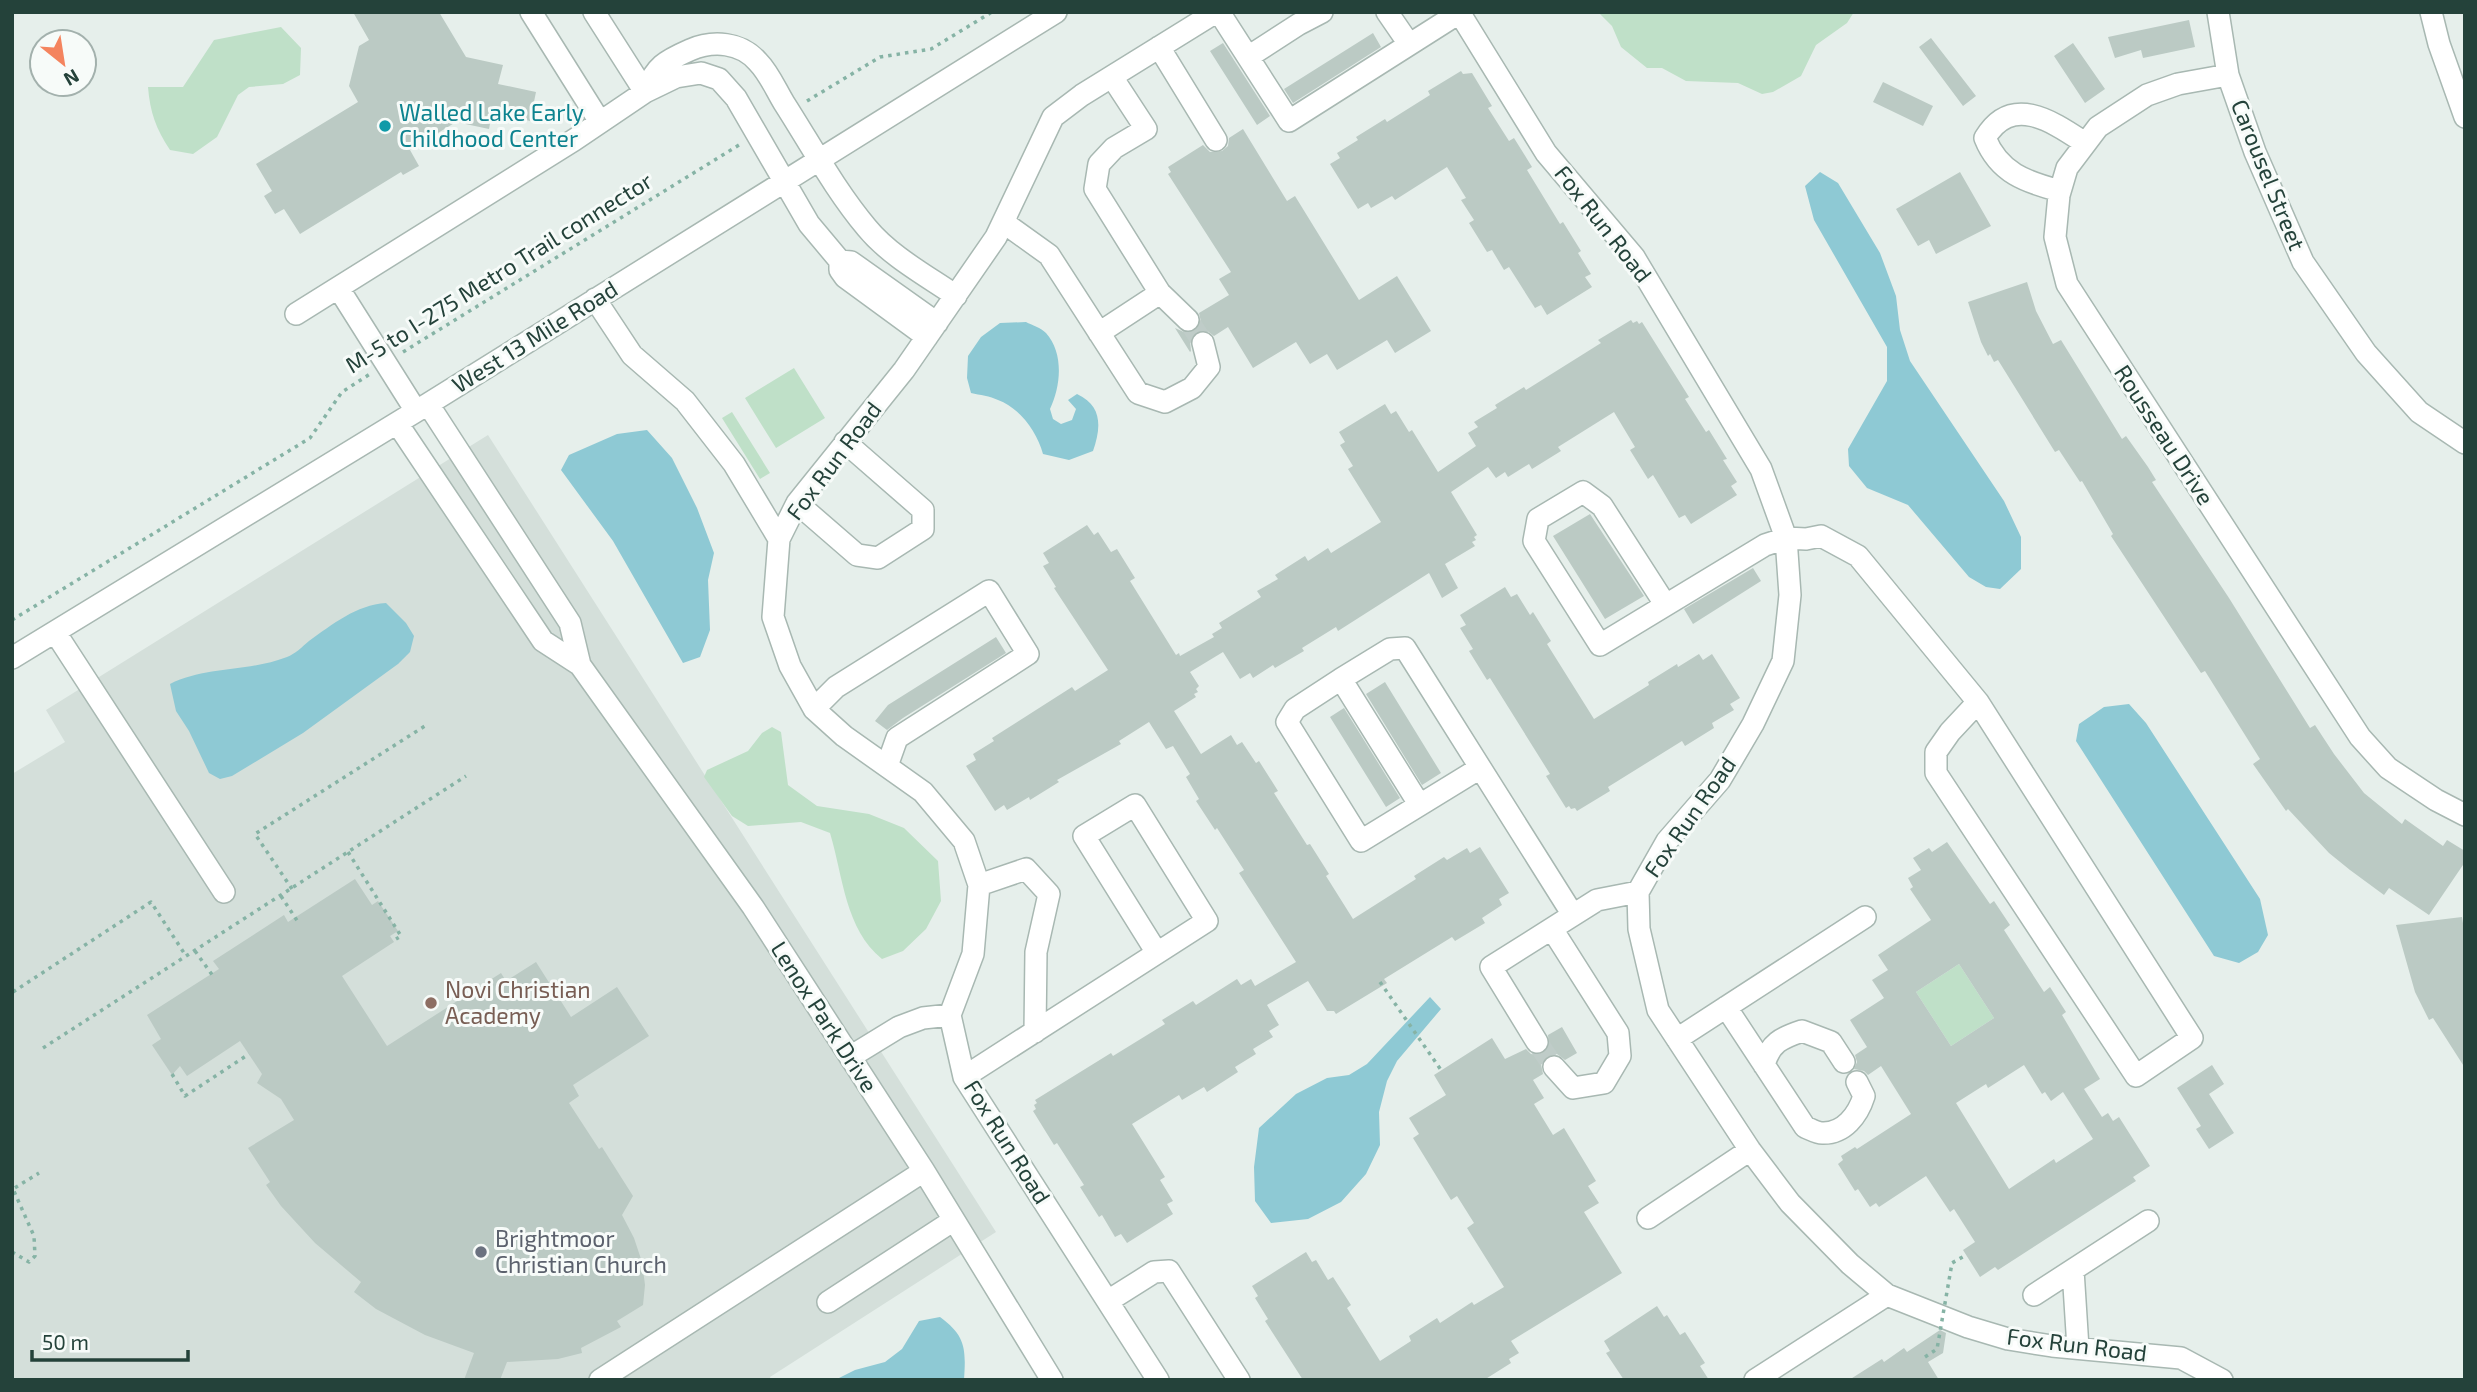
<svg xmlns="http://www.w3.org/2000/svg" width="2477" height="1392" font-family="'Exo 2',sans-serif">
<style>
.built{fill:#d4dfda}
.green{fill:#bfe0c8}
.water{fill:#8ec9d4}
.building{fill:#bbcac4;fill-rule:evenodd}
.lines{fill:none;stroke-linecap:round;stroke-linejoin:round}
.minor-tunnel{stroke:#bfccc8;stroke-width:21;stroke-dasharray:21 10;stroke-linecap:butt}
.minor-casing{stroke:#a8b8b2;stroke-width:24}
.path{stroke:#86b3a5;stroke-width:3.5;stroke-dasharray:3.5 5;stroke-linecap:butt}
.minor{stroke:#fff;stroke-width:21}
.path-bridge{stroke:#86b3a5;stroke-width:3.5;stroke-dasharray:3.5 5;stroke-linecap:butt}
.culture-dot{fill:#0f9aa8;stroke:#f7fbf9;stroke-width:2.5}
.education-dot{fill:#8d6e63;stroke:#f7fbf9;stroke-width:2.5}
.worship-dot{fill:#6b7280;stroke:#f7fbf9;stroke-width:2.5}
.labels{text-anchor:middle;stroke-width:6;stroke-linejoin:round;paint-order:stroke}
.culture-label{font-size:23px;fill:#0d838f;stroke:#f7fbf9;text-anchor:start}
.street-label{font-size:23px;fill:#24423a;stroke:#f7fbf9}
.education-label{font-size:23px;fill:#785e54;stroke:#f7fbf9;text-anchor:start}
.worship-label{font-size:23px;fill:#5b616d;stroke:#f7fbf9;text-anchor:start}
</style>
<rect width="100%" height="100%" fill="#e6efeb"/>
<path class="built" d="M488,435L996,1232L770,1377L771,1380H12V774L65,742L46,710Z"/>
<path class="green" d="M1598,12H1854L1847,23L1816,45L1801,76L1773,92L1762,94L1738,83L1686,81L1662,68H1647L1621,47L1612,26Z
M281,27L301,48L300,75L283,84L249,87L238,95L217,137L193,154L170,150C156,129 150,112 148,87H183L214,40Z
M794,368L825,418L776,448L745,398Z
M732,412L770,473L760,479L722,418Z
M772,727L781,732L788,785L817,806L869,814L904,828L938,861L941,901L926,929L903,951L882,959C845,929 843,876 830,833L801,822L748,826L732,816L704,777L707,770L748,751L762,733Z
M1959,964L1994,1018L1951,1046L1916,992Z"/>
<path class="water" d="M1820,172L1838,183L1880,253L1896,296L1900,330L1910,361L2004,501L2021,537V569L2000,589L1986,587L1969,577L1908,505L1867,488L1849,466L1848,449L1887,381V347L1814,220L1805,186Z
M1026,322C1032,325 1041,328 1046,333C1064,353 1061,386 1050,409L1053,419L1061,424L1072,420L1076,409L1068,400L1077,394C1103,406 1101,428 1093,451L1069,460L1043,454C1037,432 1020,408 998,400C990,396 980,395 971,393L967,378L968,356L981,337L1000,323Z
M647,430L672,458L697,508L714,553L708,580L710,630L700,657L683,663L613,541L561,470L569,455L617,434Z
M386,603L406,623L414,636L410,652L398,664L303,733L232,776L220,779L209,773L189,731L176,711L170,684C206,666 249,672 287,657C295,654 302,647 309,641C333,624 356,605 386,603Z
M2129,704L2146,723L2260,899L2268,935L2258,952L2239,963L2214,956L2076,741L2079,724L2104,707Z
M1430,997L1441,1009L1397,1061L1387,1081L1379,1112L1380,1145L1366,1174L1341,1202L1308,1219L1271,1223L1255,1201L1254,1167L1259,1128L1296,1094L1327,1078L1349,1075L1367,1064Z
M940,1317C966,1336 966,1349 964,1380H835L855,1370L885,1362L902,1349L919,1321Z"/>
<path class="building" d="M353,12H439L466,57L503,65L498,84L536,92L530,121L492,113L489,129L456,122L410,150L419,166L403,175L401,172L300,234L284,209L275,214L264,196L272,191L256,164L358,102L349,86L359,46L369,40Z
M2189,20L2195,47L2143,58L2141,50L2115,58L2108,37Z
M1373,33L1381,47L1293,103L1284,89Z
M1931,38L1976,96L1963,106L1919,47Z
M1223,43L1270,116L1257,125L1210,51Z
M2073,43L2105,89L2085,103L2054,56Z
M1461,71L1463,74L1472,73L1492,106L1488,108L1509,141L1514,138L1532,167L1527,170L1560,224L1563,222L1581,251L1578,253L1591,274L1585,277L1592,287L1547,315L1541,305L1535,308L1509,267L1504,270L1492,250L1487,252L1469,223L1474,220L1461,200L1466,198L1447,167L1395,200L1392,196L1371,208L1368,203L1358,209L1330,164L1340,158L1337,153L1358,140L1356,137L1385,119L1387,122L1430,95L1428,91Z
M1883,82L1933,106L1923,126L1873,102Z
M1243,129L1287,201L1295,196L1359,300L1397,276L1431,331L1395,353L1387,340L1337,370L1327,354L1310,364L1296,342L1253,368L1228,327L1214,336L1206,330L1194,333L1190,340L1191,351L1190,352L1175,328L1186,333L1197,330L1201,322L1199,313L1229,295L1219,279L1231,272L1168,174L1171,172L1168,167L1203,145L1210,152L1222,151L1228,146L1229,138Z
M1960,172L1991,226L1936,254L1929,240L1918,246L1896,209Z
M2027,282L2036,311L2053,344L2061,340L2122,439L2126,436L2148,467L2156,480L2152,482L2229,598L2310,728L2315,725L2334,754L2364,793L2402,824L2405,819L2443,846L2447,840L2465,851V862L2429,915L2389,888L2384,895L2350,870L2329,853L2288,809L2286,811L2253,764L2260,759L2205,671L2201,673L2111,536L2113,534L2082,481L2080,482L2059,450L2055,452L1998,360L1994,362L1990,354L1988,356L1981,342L1968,302Z
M1631,320L1633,323L1637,321L1639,324L1642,322L1689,397L1685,399L1706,432L1709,430L1727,459L1723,460L1737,482L1731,486L1737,495L1691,524L1685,515L1679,518L1653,475L1648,479L1630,450L1635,447L1614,412L1558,447L1561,451L1532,469L1529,464L1508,477L1505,472L1496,478L1488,467L1451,492L1477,535L1474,537L1476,540L1472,542L1475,546L1445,564L1458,588L1442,598L1429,573L1338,631L1336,627L1302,648L1304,651L1275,668L1273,665L1253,678L1250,673L1240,679L1223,652L1190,672L1199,686L1196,689L1198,692L1194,694L1196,697L1174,711L1201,754L1231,735L1237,745L1242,742L1256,763L1259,761L1278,791L1274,793L1307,845L1310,844L1329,874L1326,876L1353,919L1416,879L1414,876L1444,857L1447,860L1467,848L1470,853L1480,847L1509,893L1499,899L1502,905L1482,918L1485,923L1455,941L1452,937L1384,979L1387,983L1336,1014L1334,1011H1327L1308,981L1267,1005L1279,1025L1269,1031L1273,1037L1253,1049L1256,1054L1235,1067L1238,1072L1207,1092L1204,1087L1182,1100L1179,1095L1132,1124L1165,1177L1160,1180L1173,1201L1167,1204L1173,1214L1127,1243L1121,1234L1115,1237L1102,1215L1099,1217L1080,1187L1084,1185L1057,1143L1054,1145L1033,1111L1036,1109L1034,1105L1037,1103L1035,1100L1111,1053L1113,1056L1165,1024L1162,1020L1193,1001L1196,1005L1237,979L1241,985L1251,979L1255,986L1296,962L1239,873L1244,870L1217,828L1215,830L1196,801L1199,799L1186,777L1190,774L1173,746L1166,749L1149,722L1119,741L1121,744L1057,780L1059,782L1030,800L1029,797L1007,810L1004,805L995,811L966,766L976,760L973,754L994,741L992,738L1072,687L1075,691L1108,670L1054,588L1056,587L1043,566L1049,563L1043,553L1087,525L1094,535L1098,532L1111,552L1117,549L1135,578L1130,581L1176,655L1179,653L1180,656L1214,637L1212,634L1222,628L1219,623L1261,597L1257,591L1278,579L1275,575L1305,556L1308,561L1328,548L1331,553L1381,522L1348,469L1353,466L1340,445L1345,442L1339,432L1385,404L1391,414L1396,411L1409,432L1412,430L1438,472L1476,446L1468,433L1478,427L1474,422L1497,408L1495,405L1524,387L1526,390L1601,343L1598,340Z
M1590,514L1644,596L1605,619L1553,536Z
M1753,568L1761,581L1693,624L1684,609Z
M1505,587L1511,597L1517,594L1530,615L1533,612L1551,641L1547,644L1594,719L1649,685L1648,682L1677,664L1678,667L1699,654L1703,660L1712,654L1740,698L1730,704L1734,710L1712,723L1714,728L1685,746L1682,741L1608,787L1610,791L1577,811L1575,808L1571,809L1569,806L1566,808L1546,776L1550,774L1490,678L1487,680L1469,651L1473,649L1460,628L1466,625L1460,615Z
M996,637L1006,653L903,718L887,730L875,721L888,705Z
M1385,682L1441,773L1422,785L1366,694Z
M1344,708L1400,798L1386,807L1330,717Z
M1947,842L1990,904L1994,901L2010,925L2004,930L2044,992L2050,987L2066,1012L2062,1015L2100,1079L2084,1089L2102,1117L2108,1113L2113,1121L2119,1117L2150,1166L2133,1177L2136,1181L2108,1199L1998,1270L1995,1267L1980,1277L1963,1250L1975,1242L1954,1209L1950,1212L1926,1176L1879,1207L1876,1203L1870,1207L1858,1189L1855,1191L1838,1164L1843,1160L1841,1156L1855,1147L1857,1149L1911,1114L1881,1066L1868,1075L1864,1071L1854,1069L1857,1062L1855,1055L1867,1047L1850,1020L1884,998L1872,980L1888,970L1878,955L1931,920L1910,889L1913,887L1908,878L1921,870L1913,858L1929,848L1932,852ZM1959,964L1994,1018L1951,1046L1916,992ZM2024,1065L2042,1094L2045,1092L2051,1101L2063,1092L2093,1139L2056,1163L2054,1159L2009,1189L1956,1103L1986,1084L1988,1088Z
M355,879L372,905L378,901L398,931L390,936L394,942L342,976L387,1046L501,973L506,981L536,962L571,1017L617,987L649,1036L573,1085L579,1096L569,1103L599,1149L602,1147L633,1196L622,1215L634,1238L642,1262L645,1285L643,1305L617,1321L621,1327L581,1348L582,1353L558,1359L507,1362L500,1380H464L474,1353L425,1335L376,1309L354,1292L361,1282L315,1243L281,1206L266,1185L270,1182L248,1148L294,1120L281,1099L257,1083L262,1074L240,1041L187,1076L180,1066L172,1075L152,1045L161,1039L147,1015L219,969L213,961L284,915L288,922Z
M2462,917L2465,936V1068L2433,1018L2429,1020L2415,992L2396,925Z
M1562,1027L1577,1053L1565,1060L1557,1054H1551L1545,1058L1541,1064L1543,1074L1533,1080L1544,1098L1534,1104L1553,1135L1564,1128L1596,1181L1588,1186L1599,1203L1584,1212L1622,1273L1511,1341L1519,1353L1509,1359L1511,1363L1484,1380H1303L1265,1321L1268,1319L1255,1298L1258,1296L1252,1286L1306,1252L1312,1262L1316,1260L1328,1280L1333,1277L1351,1305L1347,1308L1380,1361L1411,1341L1409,1336L1437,1318L1440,1323L1472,1302L1474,1305L1504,1287L1467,1228L1474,1223L1457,1196L1451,1200L1413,1138L1419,1134L1409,1118L1446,1095L1434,1075L1492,1038L1505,1059L1526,1049L1531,1054L1538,1055L1544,1053L1549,1048L1548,1035Z
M2212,1065L2224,1084L2209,1094L2234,1133L2209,1149L2196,1129L2201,1126L2177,1088Z
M1657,1306L1664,1317L1667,1315L1680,1335L1685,1332L1705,1363L1700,1366L1709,1380H1624L1606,1353L1610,1351L1604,1341Z
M1940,1330L1946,1333L1943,1353L1928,1362L1939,1380H1849L1882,1359L1884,1362L1904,1348L1907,1352Z"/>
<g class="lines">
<path class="minor-tunnel" d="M1188,320L1203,343
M1537,1042L1554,1067"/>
<g class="minor-casing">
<path id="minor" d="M531,12L600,122
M594,12L645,92
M1219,12L1289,121L1459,13
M1387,12L1409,44
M1459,12L1546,153L1634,257L1761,469L1786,538L1790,595L1783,661L1753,724L1720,780L1667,841L1638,892L1639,929L1658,1010L1750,1150L1790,1203L1850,1264L1887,1295L1968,1327L2008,1339L2052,1346L2181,1358L2222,1380
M2218,12L2228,75L2255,152L2303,262L2366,353L2419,412L2465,443
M2431,12L2439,44L2465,117
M1159,47L1216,140
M1248,57L1299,24L1322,12
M2228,75L2178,84L2147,95L2098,127L2067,168L2059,195L2055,237L2067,284L2360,737L2388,768L2436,800L2465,815
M1112,77L1146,129L1114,148L1099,164L1095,189L1160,293L1188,320
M645,92C656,66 665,61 690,50C713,40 741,42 758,62C769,73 776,90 784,103C811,145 835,190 867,228C890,256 927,276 956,296
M2060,191C2026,182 1999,173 1985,138C2012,93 2053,122 2085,143
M1003,222L1049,255L1138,393L1165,402L1192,388L1209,367L1203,343
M840,261L851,262L937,323
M339,289L416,411
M595,299L632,355L685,401L734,464L779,539
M296,314L574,140L645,92L676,77L701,73L719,79L736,98L809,224L840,261V270L845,277L927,337
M1099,333L1160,293
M428,404L570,623L580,665
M397,423L543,641L580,665L753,907L924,1171L1052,1380
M797,503L857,555L878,558L923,529V510L845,442
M1665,604L1602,506L1583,492L1538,519L1534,541L1600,645L1765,545L1786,538L1806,539L1821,536L1858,556L1978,702L2192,1038L2136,1076L1936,773V752L1950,732L1978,702
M55,632L224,892
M12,658L428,404L1056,12
M1341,679L1419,804
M814,709L836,687L989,591L1028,654L897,738L887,766
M1480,768L1361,841L1287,722L1295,709L1341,679L1390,649L1405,648L1573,915
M979,885L1026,869L1049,894L1036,952L1035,1032
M1552,929L1618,1033L1620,1056L1604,1083L1573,1088L1554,1067
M1726,1007L1805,1127C1810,1129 1817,1133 1822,1133C1844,1134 1858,1115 1864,1096L1857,1082
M1677,1039L1865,917
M1537,1042L1491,967L1597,900L1638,892
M850,1057L899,1027L923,1018L950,1015
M1764,1065C1770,1043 1781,1038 1802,1031L1831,1042L1844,1062
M964,1077L1207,921L1135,805L1084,836L1157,953
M1648,1218L1750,1150
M2073,1270L2078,1348
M2034,1295L2148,1221
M1108,1301L1154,1272L1169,1271L1239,1380
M828,1302L954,1220
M600,1380L924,1171
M1158,1380L964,1077L950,1015L973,954L979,885L964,841L923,792L844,736L814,709L790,666L773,617L779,539L797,503L904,370L996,237L1053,117L1082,95L1216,12
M1755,1380L1887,1295"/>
</g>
<path class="path" d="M807,101L880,57L931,49L992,12
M403,352L739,145
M12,620L310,438L342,392L370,374
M348,852L401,936L396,939
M292,889L255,834L428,724
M281,896L298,922
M195,951L213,976
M1380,982L1441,1070
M13,992L151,902L186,956
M43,1048L466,776
M172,1074L185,1096L249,1054
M12,1252L29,1262L35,1256L34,1236L13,1189L39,1173"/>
<use href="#minor" class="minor"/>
<path class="path-bridge" d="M1925,1357L1937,1349L1952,1263L1966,1255"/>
</g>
<circle class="culture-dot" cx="385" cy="126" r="7"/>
<circle class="education-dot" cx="431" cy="1003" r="7"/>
<circle class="worship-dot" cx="481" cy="1252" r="7"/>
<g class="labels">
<g class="culture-label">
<text x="399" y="121">Walled Lake Early<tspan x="399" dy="26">Childhood Center</tspan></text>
</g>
<g class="street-label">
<text transform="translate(2268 175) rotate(68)" y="8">Carousel Street</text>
<text transform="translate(1603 224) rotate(52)" y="8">Fox Run Road</text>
<text transform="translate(499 273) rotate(-32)" y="8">M-5 to I-275 Metro Trail connector</text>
<text transform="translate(535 337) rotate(-32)" y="8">West 13 Mile Road</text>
<text transform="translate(2164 435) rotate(57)" y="8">Rousseau Drive</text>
<text transform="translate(834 461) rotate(-53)" y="8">Fox Run Road</text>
<text transform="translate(1690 817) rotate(-55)" y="8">Fox Run Road</text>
<text transform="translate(824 1017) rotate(57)" y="8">Lenox Park Drive</text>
<text transform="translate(1007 1142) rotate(58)" y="8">Fox Run Road</text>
<text transform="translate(2077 1345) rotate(7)" y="8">Fox Run Road</text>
</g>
<g class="education-label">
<text x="445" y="998">Novi Christian<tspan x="445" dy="26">Academy</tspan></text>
</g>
<g class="worship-label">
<text x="495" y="1247">Brightmoor<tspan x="495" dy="26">Christian Church</tspan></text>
</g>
</g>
<rect width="2477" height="1392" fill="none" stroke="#24423a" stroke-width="28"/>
<g transform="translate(63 63) rotate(150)"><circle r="33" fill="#f7fbf9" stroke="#a3b1ad" stroke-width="2"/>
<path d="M0-5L12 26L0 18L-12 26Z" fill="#f4845f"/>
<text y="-10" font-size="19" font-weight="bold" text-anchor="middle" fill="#24423a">N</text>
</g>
<path d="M32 1350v10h156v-10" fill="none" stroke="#24423a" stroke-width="3.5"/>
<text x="42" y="1350" font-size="21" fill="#24423a" stroke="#f7fbf9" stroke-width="5" paint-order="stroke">50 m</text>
</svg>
